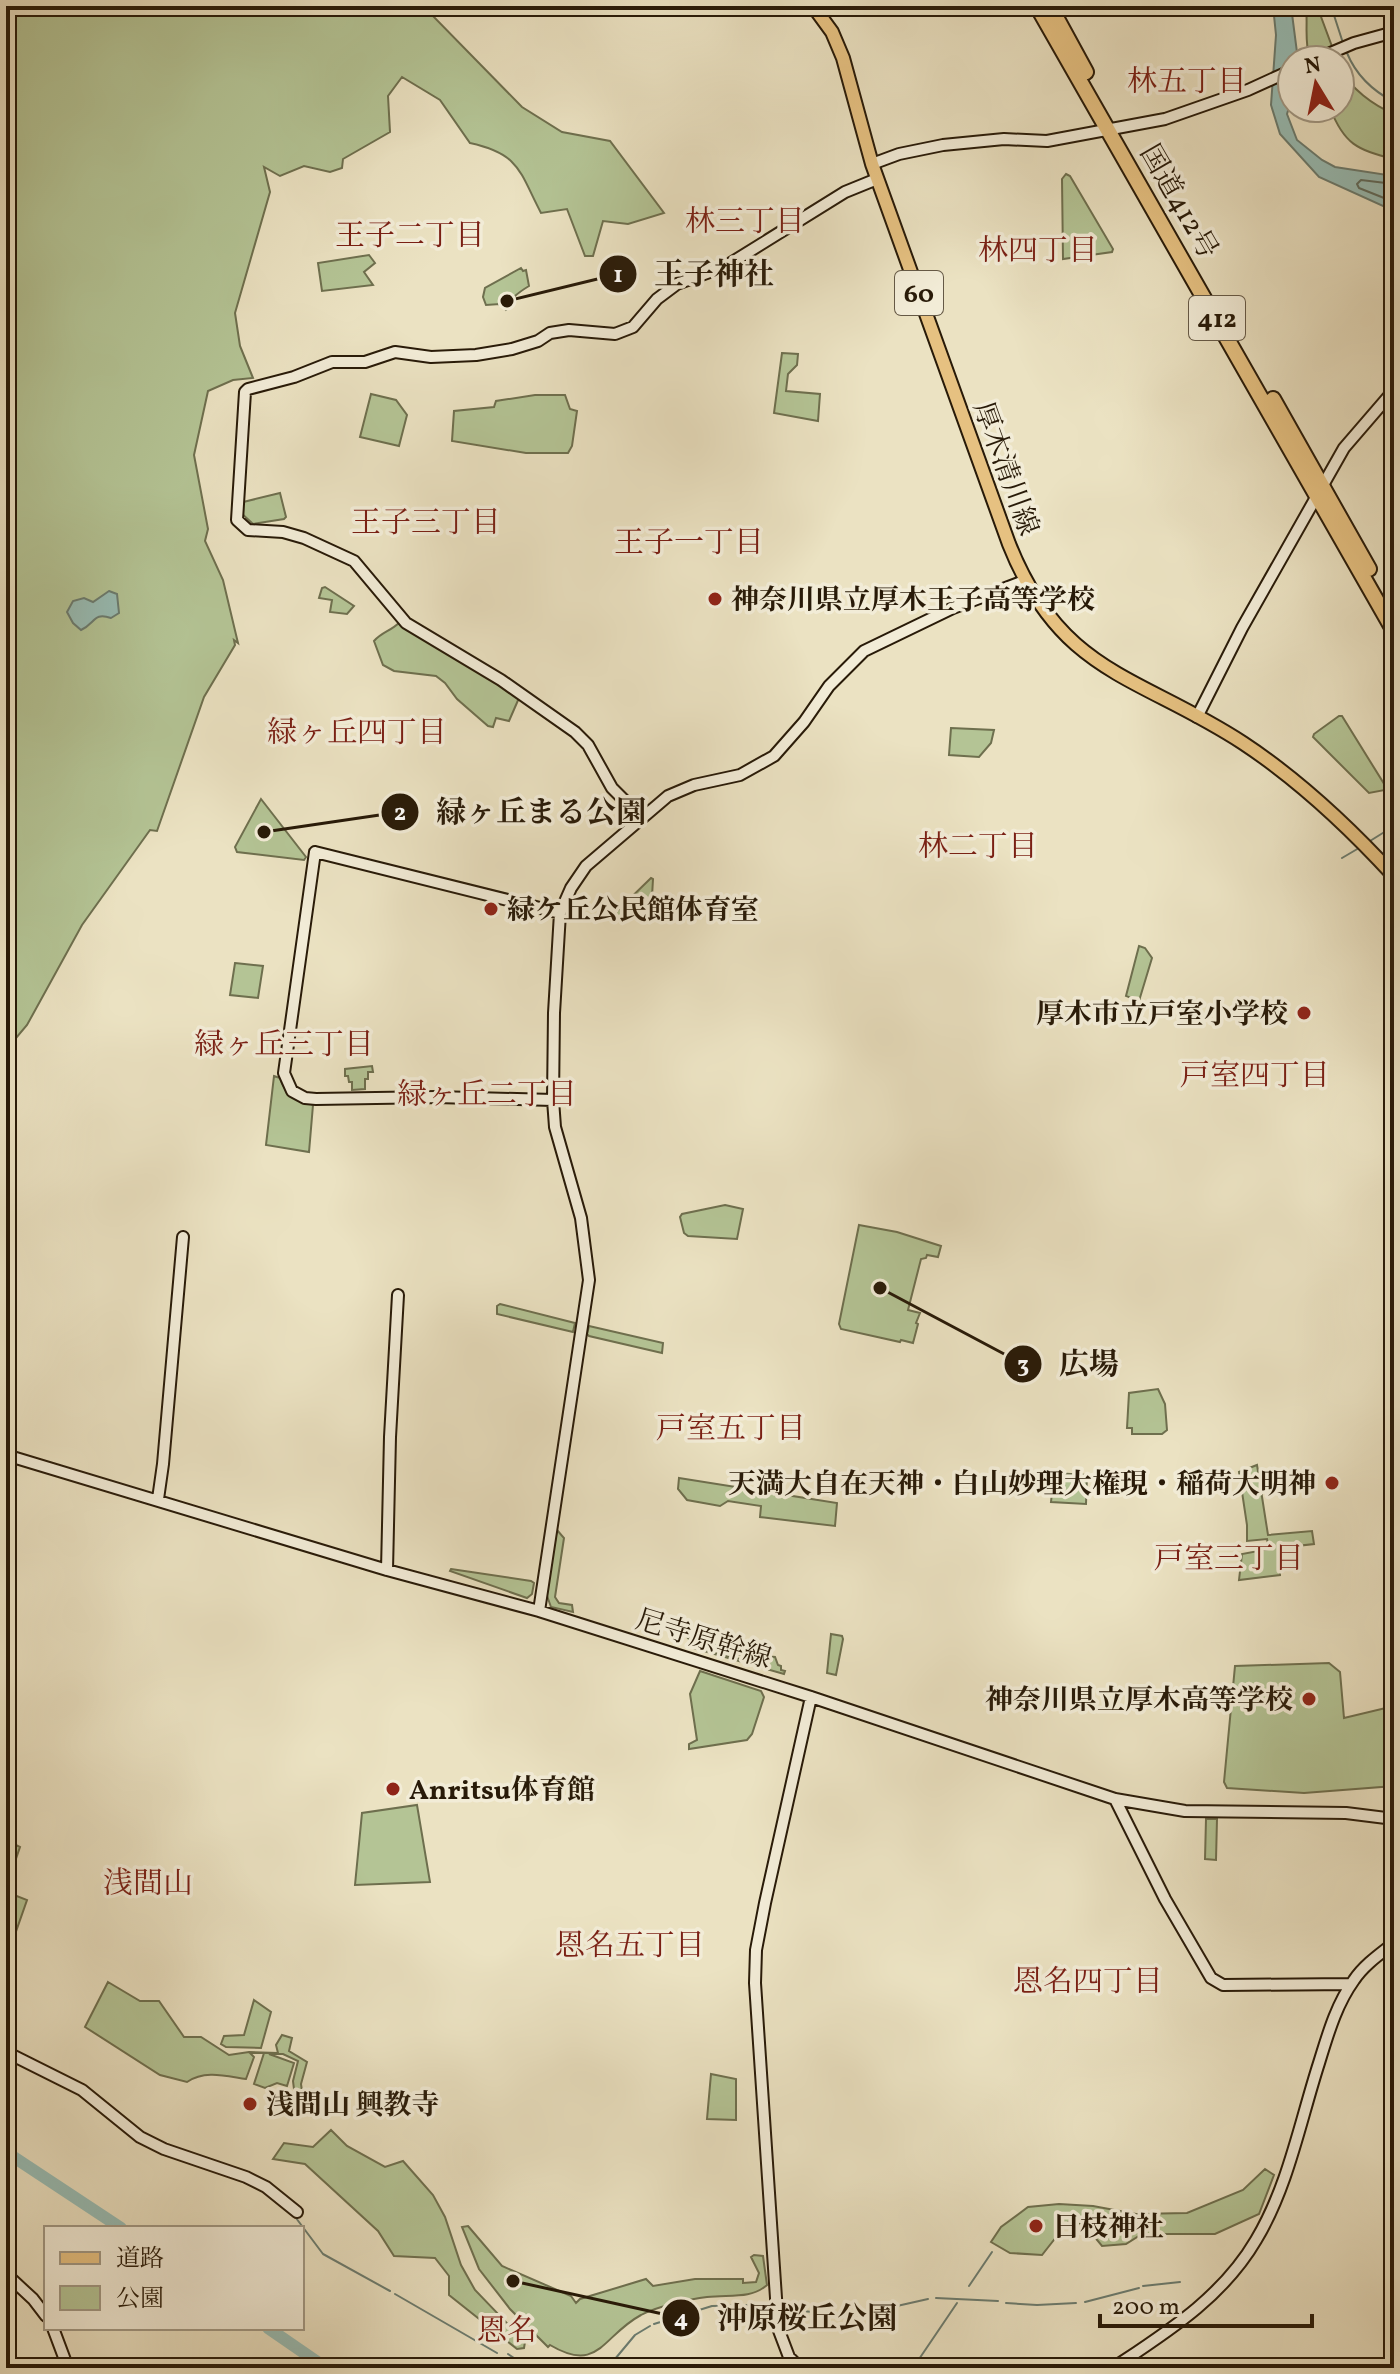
<svg xmlns="http://www.w3.org/2000/svg" width="1400" height="2374" font-family="Vollkorn,'Noto Serif JP',serif">
<style>
.green{fill:#b4c495;stroke:#6e6f4e;stroke-width:2}
.water{fill:#98bdb5;stroke:#6b7c70;stroke-width:2}
.lines{fill:none;stroke-linecap:round;stroke-linejoin:round}
.shore{stroke:#606c5e;stroke-width:2}
.stream{stroke:#6b7c70;stroke-width:2}
.river{stroke:#98bdb5;stroke-width:12}
.secondary-casing{stroke:#281a08;stroke-width:14}
.primary-casing{stroke:#281a08;stroke-width:16}
.highway-casing{stroke:#281a08;stroke-width:18}
.secondary{stroke:#f2ecd7;stroke-width:10}
.primary{stroke:#e6c181;stroke-width:12}
.highway{stroke:#e6c181;stroke-width:14}
.poi-dot{fill:#8f2418;stroke:#f2ecd7;stroke-width:3}
.labels{text-anchor:middle;stroke-width:7;stroke-linejoin:round;paint-order:stroke}
.shield{fill:#f2ecd7;stroke:#655946;stroke-width:2}
.shield-label{font-size:26px;font-weight:bold;fill:#281a08}
.street-label{font-size:28px;fill:#281a08;stroke:#f2ecd7}
.poi-label{font-size:28px;font-weight:bold;fill:#281a08;stroke:#f2ecd7;text-anchor:start}
.neighbourhood-label{font-size:30px;fill:#7a1f14;stroke:#f2ecd7}
.leader{fill:none;stroke:#281a08;stroke-width:3}
.callout-dot{fill:#281a08;stroke:#f2ecd7;stroke-width:3}
.mark-label{font-size:24px;text-anchor:middle;font-weight:bold;fill:#fff}
.callout-label{font-size:30px;text-anchor:middle;font-weight:bold;fill:#281a08;stroke:#f2ecd7;stroke-width:7;stroke-linejoin:round;paint-order:stroke}
</style>
<rect width="100%" height="100%" fill="#ebe2c2"/>
<filter id="stains"><feTurbulence type="fractalNoise" baseFrequency=".0025" numOctaves="4"/><feColorMatrix values="0 0 0 0 .2 0 0 0 0 .09 0 0 0 0 .02 0 0 0 .5 -.17"/></filter>
<radialGradient id="worn" r=".72"><stop offset=".6" stop-color="#630" stop-opacity="0"/><stop offset="1" stop-color="#630" stop-opacity=".3"/></radialGradient>
<path class="green" d="M6,6H269V9L272,6H334L342,11L350,6H412L433,16L522,107L562,132L610,141L664,213L628,224L603,221L593,256H585L567,209L541,213C519,171 520,154 470,143L440,100L402,77L388,96L390,132L343,159L342,168L330,172L304,166L280,176L264,167L270,192L235,313L240,346L253,378L233,380L208,391L194,455L208,529L205,541L223,580L238,643L234,640L235,645L204,697L157,831L150,830L82,925L27,1025L6,1050Z
M1306,6H1317L1337,60H1310C1304,42 1308,25 1306,6Z
M1340,68C1351,89 1373,105 1394,114V159C1357,150 1344,144 1330,108H1340Z
M1066,174L1070,176L1113,249L1112,252L1063,259L1062,179Z
M369,255L375,263L364,272L373,285L322,291L318,263Z
M521,268L523,271L526,270L529,286C524,289 519,292 514,297C510,302 511,306 506,310L500,304L486,305L483,297L485,288Z
M782,353L798,354L797,365L788,374L786,391L820,394L818,421L774,413Z
M371,394L396,400L407,415L399,446L360,437Z
M535,395H565L570,409L577,411L572,446L568,453H526L452,441L454,411L494,407L496,401Z
M280,493L286,517L284,519L253,524L239,511V503Z
M325,587L354,606L347,614L330,612L332,600L319,598L322,588Z
M400,622L452,651L519,698L509,721L496,718L493,727L488,726L457,699L445,683L436,676L394,671L383,665L374,641C382,632 391,631 400,622Z
M1339,716H1342L1386,787L1385,790L1369,793L1313,737L1314,734Z
M951,728L994,730L991,743L979,757L949,755Z
M261,799L306,857L304,860L237,852L235,847Z
M651,878L653,879L651,914L648,917L616,916L615,913Z
M1139,946L1145,948L1152,958L1139,1001L1126,996Z
M235,963L263,966L258,998L230,995Z
M372,1066L373,1072H368V1079H365V1089L352,1090V1082H349L348,1076H345V1069Z
M274,1076L280,1078C285,1096 297,1099 313,1105L309,1152L266,1145Z
M725,1205L743,1209L737,1239L688,1236L684,1233L680,1217L682,1214Z
M859,1225L897,1232L941,1246L938,1257L927,1255L926,1258L921,1259L908,1310L920,1313L916,1323L918,1324L913,1343L901,1340L900,1342L841,1329L839,1324Z
M500,1304L575,1323L573,1332L497,1314V1306Z
M589,1326L663,1343L662,1353L589,1336L587,1334Z
M1158,1389L1165,1404L1167,1430L1162,1434H1132V1428H1127L1129,1393Z
M1257,1465L1268,1535L1312,1531L1314,1544L1279,1548L1280,1575L1239,1580L1242,1554L1269,1549L1267,1539L1247,1541V1525L1239,1472Z
M1054,1473L1087,1475L1086,1504L1051,1502Z
M679,1478L837,1503L835,1526L760,1517L761,1506L728,1501L720,1506L687,1500L678,1489Z
M557,1530L564,1538L555,1597L559,1603L572,1605L573,1612L551,1607L546,1593Z
M451,1569L531,1581L534,1583L532,1594L527,1598L450,1571Z
M831,1634L842,1636L843,1639L836,1675L827,1673Z
M690,1637L745,1654L775,1657L778,1665L781,1666V1670L785,1671L784,1674L690,1647L744,1660V1656L690,1640L688,1638Z
M1329,1663L1340,1672L1344,1718L1394,1706V1786L1304,1793L1227,1788L1224,1782L1235,1666Z
M700,1671L761,1691L764,1697L752,1734L747,1740L689,1749V1744L697,1740L690,1694Z
M417,1805L430,1882L355,1885L362,1813Z
M1206,1819H1217L1216,1860L1205,1859Z
M6,1840L20,1847L7,1885L9,1893L27,1900L13,1940L6,1941Z
M108,1982L140,2001H159L184,2037H201L229,2055L249,2052L278,2053L276,2045L282,2035L292,2038L289,2051L307,2062L301,2084L303,2098L295,2097L293,2081L298,2061L283,2054H269L294,2063L287,2086L277,2083L265,2088L254,2084L264,2053H250L254,2057L246,2079C225,2076 205,2070 187,2082L160,2075L85,2027Z
M254,2000L271,2012L261,2048L226,2047L221,2044L224,2036L244,2035Z
M711,2074L736,2079V2120L707,2119Z
M331,2130L347,2146L385,2167L403,2161L433,2195L445,2217L461,2265L475,2290L525,2342L524,2348L517,2349L449,2295V2276L435,2258L394,2256L378,2231L305,2164L273,2159L284,2143L313,2147Z
M1265,2169L1274,2175L1259,2214L1215,2234H1142L1126,2244L1102,2246L1084,2224L1068,2222L1042,2255L1010,2253L991,2242L1001,2227L1028,2207L1059,2204L1093,2206L1136,2214L1187,2213L1243,2190Z
M468,2226L502,2266L571,2296L576,2303L580,2299L646,2279L653,2286L695,2279H743V2283L756,2282L759,2273L751,2257L754,2255L763,2256L767,2285C750,2300 728,2294 707,2297C691,2299 655,2307 641,2315C602,2336 599,2374 550,2345L548,2347L510,2309L479,2269L462,2227Z"/>
<path class="water" d="M1273,6H1291L1298,60H1292V98L1287,114L1297,140L1322,160L1335,167L1394,176V211L1319,177L1280,134L1271,105L1276,35Z
M109,591L117,594L119,613L111,618C93,612 96,623 81,630L73,623L67,612L73,601L84,598L93,602Z"/>
<g class="lines">
<path class="shore" d="M1394,184L1361,180L1357,184L1359,188L1394,202"/>
<path class="stream" d="M1331,6L1343,43
M1347,53C1356,75 1373,91 1394,102
M1370,841L1394,826
M1342,858L1359,848
M107,2117L133,2138
M296,2218L323,2254L390,2291
M969,2286L992,2252
M1143,2286L1180,2282
M395,2294L497,2353
M936,2298L998,2301
M1085,2302L1139,2288
M1006,2303L1037,2305L1076,2303
M800,2311L857,2315L928,2299
M654,2324L712,2306L753,2305
M508,2354L529,2368
M610,2365L635,2335L650,2326
M913,2368L957,2303"/>
<path class="river" d="M6,2152L121,2228
M268,2328L326,2368"/>
<g class="secondary-casing">
<path id="secondary" d="M1314,60L1354,43L1394,32
M872,164L899,154L943,145L1004,139L1047,141L1165,119L1248,90L1292,70
M1197,717L1242,628L1344,448L1394,390
M641,817L612,788L588,745L575,732L501,680L406,623L354,561L304,538L283,532L248,530L237,520L245,392L248,389L294,377L332,362H365L395,352L431,357L476,355L512,349L538,341L550,333L569,330L615,334L633,327L657,299L677,284L726,266L845,192L877,179
M553,1100L436,1097L316,1099L305,1098L292,1091L284,1073L315,852L560,913
M6,1455L387,1570L539,1611L811,1697L1115,1799L1185,1811L1346,1813L1394,1819
M158,1499L163,1464L183,1237
M387,1570L390,1437L398,1295
M539,1611L589,1280L581,1218L555,1127L553,1100L554,1013L560,913L571,888L586,866L668,796L694,785L740,775L774,756L804,722L829,686L864,651L953,608L1024,581
M1115,1799L1165,1899L1211,1978L1223,1985L1351,1984
M6,2052L82,2090L140,2137L164,2149L246,2177L266,2187L297,2212
M6,2274L33,2299L46,2316
M53,2328L68,2368
M800,2368L789,2357L778,2328L755,1983L756,1950L765,1903L811,1697
M1113,2368C1167,2332 1222,2298 1256,2240C1288,2187 1300,2122 1319,2063C1328,2034 1336,2005 1354,1980C1364,1965 1380,1954 1394,1943"/>
</g>
<g class="primary-casing">
<path id="primary" d="M813,6L832,32L843,58L872,164L1009,544C1061,675 1139,675 1243,743C1299,780 1349,827 1394,876"/>
</g>
<g class="highway-casing">
<path id="highway" d="M1037,6L1394,631
M1050,6L1086,72
M1273,399L1369,569"/>
</g>
<use href="#secondary" class="secondary"/>
<use href="#primary" class="primary"/>
<use href="#highway" class="highway"/>
</g>
<g class="poi-dot">
<circle cx="715" cy="599" r="8"/>
<circle cx="491" cy="909" r="8"/>
<circle cx="1304" cy="1013" r="8"/>
<circle cx="1332" cy="1483" r="8"/>
<circle cx="1309" cy="1699" r="8"/>
<circle cx="393" cy="1789" r="8"/>
<circle cx="250" cy="2104" r="8"/>
<circle cx="1036" cy="2226" r="8"/>
</g>
<g class="labels">
<g class="shield">
<rect x="895" y="271" width="48" height="44" rx="6"/>
<rect x="1189" y="296" width="56" height="44" rx="6"/>
</g>
<g class="shield-label">
<text x="919" y="302">60</text>
<text x="1217" y="327">412</text>
</g>
<g class="street-label">
<text transform="translate(1180 201) rotate(60)" y="10">国道412号</text>
<text transform="translate(1007 468) rotate(70)" y="10">厚木清川線</text>
<text transform="translate(704 1638) rotate(17)" y="10">尼寺原幹線</text>
</g>
<g class="poi-label">
<text x="731" y="609">神奈川県立厚木王子高等学校</text>
<text x="507" y="919">緑ケ丘公民館体育室</text>
<text x="1288" y="1023" text-anchor="end">厚木市立戸室小学校</text>
<text x="1316" y="1493" text-anchor="end">天満大自在天神・白山妙理大権現・稲荷大明神</text>
<text x="1293" y="1709" text-anchor="end">神奈川県立厚木高等学校</text>
<text x="409" y="1799">Anritsu体育館</text>
<text x="266" y="2114">浅間山 興教寺</text>
<text x="1052" y="2236">日枝神社</text>
</g>
<g class="neighbourhood-label">
<text x="1187" y="91">林五丁目</text>
<text x="745" y="231">林三丁目</text>
<text x="410" y="245">王子二丁目</text>
<text x="1038" y="260">林四丁目</text>
<text x="426" y="532">王子三丁目</text>
<text x="689" y="552">王子一丁目</text>
<text x="357" y="742">緑ヶ丘四丁目</text>
<text x="978" y="856">林二丁目</text>
<text x="284" y="1054">緑ヶ丘三丁目</text>
<text x="1255" y="1085">戸室四丁目</text>
<text x="487" y="1104">緑ヶ丘二丁目</text>
<text x="731" y="1438">戸室五丁目</text>
<text x="1229" y="1568">戸室三丁目</text>
<text x="148" y="1893">浅間山</text>
<text x="630" y="1955">恩名五丁目</text>
<text x="1088" y="1991">恩名四丁目</text>
<text x="507" y="2340">恩名</text>
</g>
</g>
<path class="leader" d="M507 301L618 274M264 832L400 812M880 1288L1023 1364M513 2281L681 2318"/>
<g class="callout-dot">
<circle cx="507" cy="301" r="8"/>
<circle cx="264" cy="832" r="8"/>
<circle cx="880" cy="1288" r="8"/>
<circle cx="513" cy="2281" r="8"/>
<circle cx="618" cy="274" r="20"/>
<circle cx="400" cy="812" r="20"/>
<circle cx="1023" cy="1364" r="20"/>
<circle cx="681" cy="2318" r="20"/>
</g>
<g class="mark-label">
<text x="618" y="282">1</text>
<text x="400" y="820">2</text>
<text x="1023" y="1372">3</text>
<text x="681" y="2326">4</text>
</g>
<g class="callout-label">
<text x="714" y="284">王子神社</text>
<text x="541" y="822">緑ヶ丘まる公園</text>
<text x="1089" y="1374">広場</text>
<text x="807" y="2328">沖原桜丘公園</text>
</g>
<rect width="1400" height="2374" fill="none" stroke="#ebe2c2" stroke-width="32"/>
<rect x="8" y="8" width="1384" height="2358" fill="none" stroke="#281a08" stroke-width="4"/>
<rect x="16" y="16" width="1368" height="2342" fill="none" stroke="#281a08" stroke-width="2"/>
<rect x="44" y="2226" width="260" height="104" fill="#f2ecd7" stroke="#a19884" stroke-width="2"/>
<rect x="60" y="2252" width="40" height="12" fill="#e6c181" stroke="#a19884" stroke-width="2"/>
<text x="116" y="2266" font-size="24" fill="#281a08">道路</text>
<rect x="60" y="2286" width="40" height="24" fill="#b4c495" stroke="#a19884" stroke-width="2"/>
<text x="116" y="2306" font-size="24" fill="#281a08">公園</text>
<g transform="translate(1316 84) rotate(350)"><circle r="38" fill="#f2ecd7" stroke="#a19884" stroke-width="2"/>
<path d="M0-6L14 30L0 20L-14 30Z" fill="#8f2418"/>
<text y="-12" font-size="22" font-weight="bold" text-anchor="middle" fill="#281a08">N</text>
</g>
<path d="M1100 2314v12h212v-12" fill="none" stroke="#281a08" stroke-width="4"/>
<text x="1112" y="2314" font-size="24" fill="#281a08" stroke="#f2ecd7" stroke-width="6" paint-order="stroke">200 m</text>
<rect width="100%" height="100%" filter="url(#stains)"/>
<rect width="100%" height="100%" fill="url(#worn)"/>
</svg>
